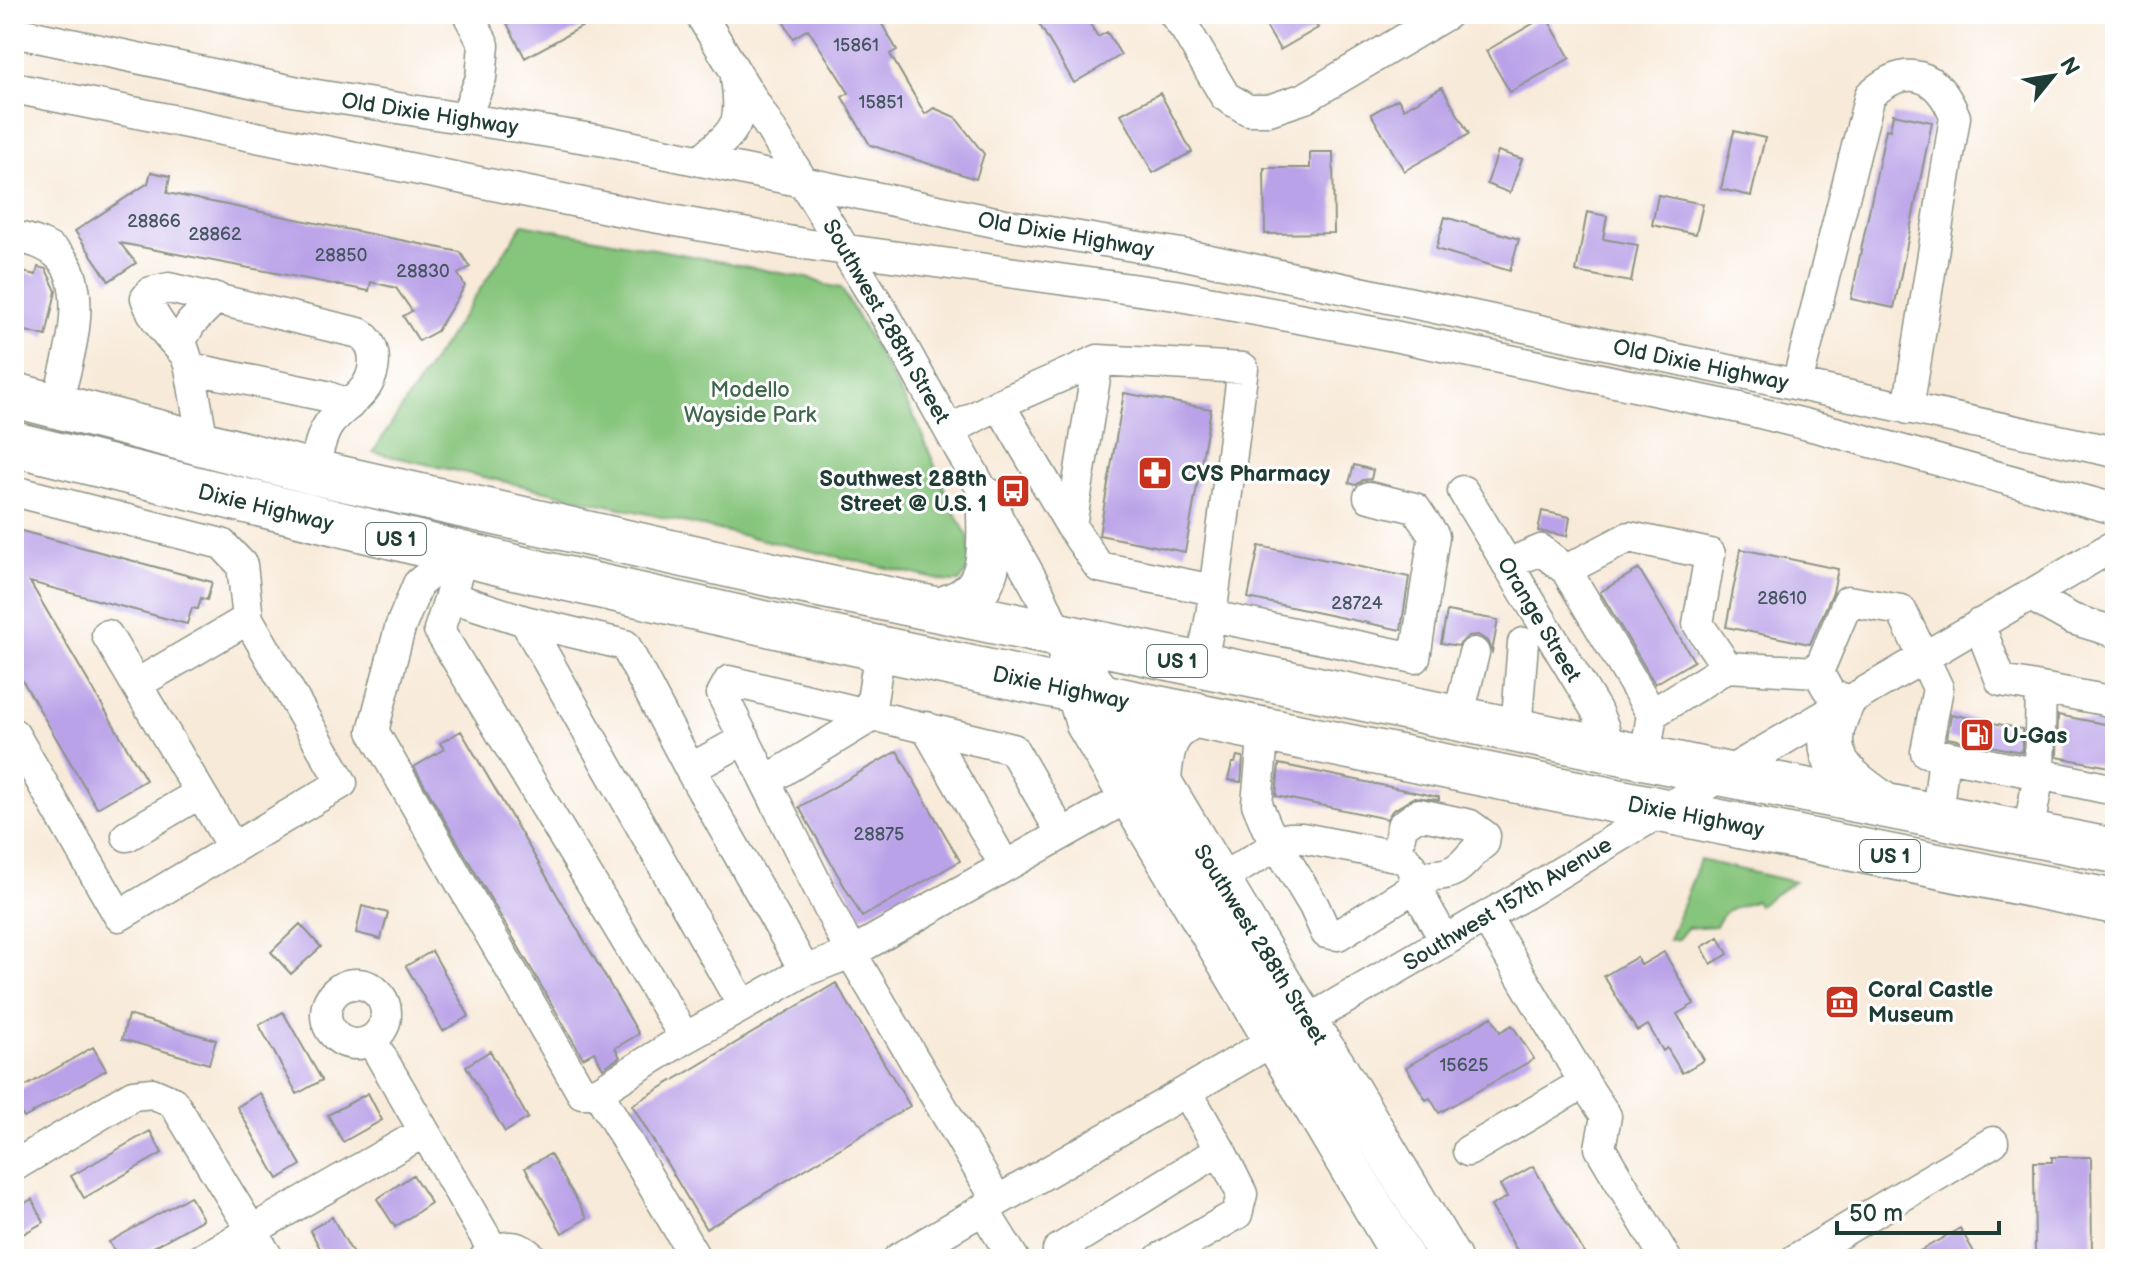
<svg xmlns="http://www.w3.org/2000/svg" width="2129" height="1273" font-family="'Balsamiq Sans',sans-serif">
<style>
.green{fill:#86c57c;stroke:#528158;stroke-width:2}
.building{fill:#baa2e8}
.lines{fill:none;stroke-linecap:round;stroke-linejoin:round}
.minor-casing{stroke:#8c9486;stroke-width:33}
.major-casing{stroke:#8c9486;stroke-width:43}
.highway-casing{stroke:#8c9486;stroke-width:47}
.minor{stroke:#fff;stroke-width:30}
.major{stroke:#fff;stroke-width:40}
.highway{stroke:#fff;stroke-width:44}
.labels{text-anchor:middle;stroke-width:6;stroke-linejoin:round;paint-order:stroke}
.number-label{font-size:18px;fill:#465661}
.shield{fill:#fff;stroke:#627771;stroke-width:2}
.shield-label{font-size:20px;font-weight:bold;fill:#1f3d34}
.street-label{font-size:22px;fill:#1f3d34;stroke:#fff}
.park-label{font-size:22px;fill:#3e664a;stroke:#fff}
.poi-label{font-size:22px;font-weight:bold;fill:#1f3d34;stroke:#fff;text-anchor:start}
</style>
<rect width="100%" height="100%" fill="#fff"/>
<filter id="ink" filterUnits="userSpaceOnUse"><feTurbulence type="fractalNoise" baseFrequency=".0125" numOctaves="2"/><feDisplacementMap in="SourceGraphic" scale="16" xChannelSelector="R" yChannelSelector="G"/><feConvolveMatrix kernelMatrix="1 2 1 2 8 2 1 2 1" color-interpolation-filters="sRGB"/></filter>
<filter id="wash" filterUnits="userSpaceOnUse"><feTurbulence type="fractalNoise" baseFrequency=".006" numOctaves="4" result="noise"/><feDisplacementMap in="SourceGraphic" scale="32" xChannelSelector="R" yChannelSelector="G"/><feGaussianBlur stdDeviation="1.8" result="paint"/><feColorMatrix in="noise" values="0 0 0 0 0 0 0 0 0 0 0 0 0 0 0 0 0 1.4 0 .05"/><feComposite in="paint" operator="in"/></filter>
<g filter="url(#wash)">
<rect width="100%" height="100%" fill="#f8ead9"/>
<path class="green" d="M523,224L812,279L826,285L841,288L917,422L952,508L969,538L970,568L959,582H949L373,452Z
M1700,860L1794,882L1758,905L1755,901C1745,906 1728,907 1723,914C1720,918 1719,922 1716,926L1687,928L1678,939L1669,940Z"/>
<g id="blocks">
<path class="building" d="M502,14H605L525,58Z
M779,14H876L897,50L890,54L925,114L934,108L955,117L984,154L976,179L870,145L842,97L849,93L808,29L793,38Z
M1051,14H1084L1098,37L1107,32L1121,55L1074,83L1038,22Z
M1259,14H1309L1318,28L1280,50Z
M1546,16L1570,58L1510,92L1486,51Z
M1442,87L1469,134L1404,171L1371,114L1398,99L1404,109Z
M1160,93L1192,152L1153,173L1121,114Z
M1893,114L1932,122L1894,308L1851,299L1886,129L1890,130Z
M1734,131L1765,138L1751,196L1721,189Z
M1498,151L1522,159L1510,193L1487,184Z
M1310,152H1333L1334,233L1265,234L1264,168H1310Z
M151,172L170,176L167,193L460,252L470,267L458,274L465,286L437,331L419,341L403,316L412,311L396,288L371,282L369,291L120,243L136,263L109,281L75,231L148,183Z
M1658,195L1703,204L1696,234L1652,225Z
M1587,212L1607,216L1603,239L1638,245L1631,282L1576,272Z
M1445,217L1519,239L1510,271L1436,249Z
M38,267L46,269L56,291L46,336L14,328V270L36,275Z
M1124,393L1211,409L1185,552L1099,535Z
M1354,465L1373,470L1371,479L1363,480L1356,485L1349,483Z
M1542,511L1570,517L1567,536L1538,531Z
M14,529L212,582L207,600L201,598L198,609L192,608L187,624L30,582L146,780L97,808L14,666Z
M1259,546L1409,577L1401,630L1248,598Z
M1741,549L1838,569L1833,592L1810,644L1726,627Z
M1639,569L1694,661L1655,684L1600,592Z
M1447,611L1498,620L1492,652L1487,641L1478,635L1468,636L1458,646L1441,643Z
M1951,714L2022,729V752L1947,738Z
M2058,715L2115,726V768L2057,757Z
M461,731L639,1034L615,1048L620,1057L603,1068L594,1052L583,1058L414,767L444,749L440,743Z
M897,751L960,861L862,917L799,807Z
M1237,756L1243,757L1241,782L1228,780L1232,763H1235Z
M1279,764L1439,797V800L1415,797L1392,811L1387,819L1276,796Z
M362,906L388,913L381,939L356,933Z
M300,924L321,947L291,974L271,952Z
M1719,937L1728,954L1711,964L1702,947Z
M432,951L469,1016L443,1031L406,966Z
M1664,952L1694,1004L1677,1014L1704,1060L1682,1073L1667,1048L1663,1051L1648,1025L1637,1031L1604,976L1637,957L1641,965Z
M836,983L910,1106L706,1229L632,1105Z
M283,1012L322,1080L297,1094L259,1025Z
M128,1015L216,1040L209,1064L122,1039Z
M1492,1017L1500,1032L1512,1025L1534,1059L1439,1113L1430,1098L1426,1100L1406,1067Z
M93,1047L106,1070L24,1118L14,1102V1093Z
M490,1051L528,1118L505,1132L466,1066Z
M260,1093L301,1165L278,1179L237,1107Z
M368,1093L382,1120L343,1142L328,1115Z
M150,1131L162,1153L84,1198L71,1176Z
M550,1154L587,1218L562,1233L525,1168Z
M2052,1157H2091L2092,1259H2035L2034,1162H2052Z
M1533,1166L1588,1259H1522L1491,1206L1507,1197L1500,1185Z
M413,1175L431,1203L395,1227L377,1199Z
M190,1196L203,1219L132,1259H119L109,1242Z
M32,1199L44,1222L14,1239V1209Z
M332,1217L356,1259H326L310,1230Z
M1960,1228L1978,1259H1906Z"/>
</g>
</g>
<g filter="url(#ink)">
<use href="#blocks" fill-opacity="0" stroke="#8c9486" stroke-width="2"/>
<g class="lines">
<g class="minor-casing">
<path id="minor" d="M700,14L888,320L1039,592L1059,637
M1174,14L1186,30L1225,96L1248,110H1269L1305,98L1447,14
M14,32L298,92L605,141L1014,226L1181,254L2115,452
M14,88L632,213L804,244L1175,295L1389,335L1740,408L1824,429L2115,509
M465,118L481,78L484,45L468,14
M700,161C736,128 743,129 736,78
M14,236C30,240 47,244 59,256C92,289 67,366 56,406
M185,354C169,337 154,321 146,298L151,292L169,288L359,333C380,345 377,376 361,393C351,404 338,412 329,424C320,437 317,456 313,472
M190,368L326,396L349,405
M1797,384L1870,95C1907,62 1938,73 1955,117L1908,409
M999,404L1071,526L1099,567L1214,590
M951,430L999,404L1098,360L1243,368L1211,616L1201,666
M203,443L190,368L182,344L183,337L191,323L216,298
M14,491L222,544L242,565L248,619
M1463,491L1596,710L1603,726L1610,750
M1071,526L1098,360
M455,553L418,584L400,628L373,731L582,1093L598,1092
M464,553L439,630L685,1038L743,1006L525,621L625,645L690,769L805,971L743,1006
M1507,564L1541,550L1566,570L1652,714L1645,758
M1566,570L1629,537L1710,554L1698,624L1727,667
M2029,595L2072,619L2115,632
M451,597L525,621
M1211,616L1415,658L1434,536L1415,508L1369,497
M107,635L233,848
M1818,672L1848,601L1901,610L1938,688L1926,752L2039,774L2041,688L2001,681L1979,624
M2041,688L2115,702
M870,714L880,649
M1652,714L1727,667L1818,672L1827,688
M1458,718L1474,653
M926,727L1005,866
M1264,728L1257,804L1267,828L1314,906L1326,933L1338,935L1434,875C1462,875 1465,857 1484,843L1485,836L1470,825L1419,814L1402,826L1396,856
M1516,730L1523,643
M14,734L119,916L342,783L248,619L137,684
M690,769L745,739
M766,781L874,715
M1937,816L1944,756
M2028,834L2039,774L2105,788
M127,836L200,793
M1220,879L1289,838H1302L1396,856L1406,860L1411,866L1423,901L1445,941
M1486,917L1587,1087
M805,971L851,953L1130,796
M326 1014a30 30 0 1 1 60 0a30 30 0 1 1-60 0Z
M685,1038L598,1092L696,1259
M372,1041L493,1250
M1468,1151L1575,1088L1587,1087L1606,1116L1600,1148L1666,1259
M14,1166L133,1095L152,1093L173,1102L269,1259
M997,1200L851,953L722,694L729,681L1013,749L1062,834
M983,1209L1014,1259
M202,1259L424,1132
M484,1259C499,1244 518,1242 533,1259
M898,1259L1520,897L1628,831L2115,545
M1063,1259L1058,1250L1220,1150L1187,1092
M1159,1259L1237,1214L1242,1194L1220,1150
M1796,1259L1993,1142"/>
</g>
<g class="major-casing">
<path id="major" d="M1059,637L1139,745L1284,987L1338,1070L1451,1259
M1068,663L1086,724L1404,1259"/>
</g>
<g class="highway-casing">
<path id="highway" d="M14,395L313,472L791,579L1724,774L2115,851
M14,444L519,568L803,632L1162,709L2115,902
M940,610C950,606 961,603 969,596C996,576 988,531 989,501
M1841,705C1816,756 1841,775 1881,803
M1159,779C1162,745 1164,731 1195,714"/>
</g>
<use href="#minor" class="minor"/>
<use href="#major" class="major"/>
<use href="#highway" class="highway"/>
</g>
</g>
<defs>
<g id="pharmacy-square" transform="scale(1.8)"><rect x="-9" y="-9" width="18" height="18" rx="4" fill="#c8321e" stroke="#fff"/><path d="M-2-6h4v4h4v4h-4v4h-4v-4h-4v-4h4Z" fill="#fff"/></g>
<g id="bus-square" transform="scale(1.8)"><rect x="-9" y="-9" width="18" height="18" rx="4" fill="#c8321e" stroke="#fff"/><path d="M-5-6H5V4H4V6H2V4H-2V6H-4V4H-5ZM-3.5-4V0h7V-4ZM-3.5 1.2v1.5H-2V1.2ZM2 1.2v1.5H3.5V1.2Z" fill="#fff"/></g>
<g id="fuel-square" transform="scale(1.8)"><rect x="-9" y="-9" width="18" height="18" rx="4" fill="#c8321e" stroke="#fff"/><path d="M-5.5-6h7V0h2V4h1.3V-2.5L3-4.5l.8-.8L6-3V5H2.5V1h-1V6h-7ZM-4.2-4.7v3.2H.2V-4.7Z" fill="#fff"/></g>
<g id="museum-square" transform="scale(1.8)"><rect x="-9" y="-9" width="18" height="18" rx="4" fill="#c8321e" stroke="#fff"/><path d="M0-6L6-3V-2H-6V-3ZM-5-1h2V3h-2ZM-1-1h2V3h-2ZM3-1h2V3H3ZM-6 4H6V6H-6Z" fill="#fff"/></g>
</defs>
<g fill-rule="evenodd">
<use href="#pharmacy-square" x="1155" y="473"/>
<use href="#bus-square" x="1013" y="491"/>
<use href="#fuel-square" x="1977" y="735"/>
<use href="#museum-square" x="1842" y="1002"/>
</g>
<g class="labels">
<g class="number-label">
<text x="856" y="51">15861</text>
<text x="881" y="108">15851</text>
<text x="154" y="227">28866</text>
<text x="215" y="240">28862</text>
<text x="341" y="261">28850</text>
<text x="423" y="277">28830</text>
<text x="1782" y="604">28610</text>
<text x="1357" y="609">28724</text>
<text x="879" y="840">28875</text>
<text x="1464" y="1071">15625</text>
</g>
<g class="shield">
<rect x="366" y="523" width="60" height="32" rx="6"/>
<rect x="1147" y="645" width="60" height="32" rx="6"/>
<rect x="1860" y="840" width="60" height="32" rx="6"/>
</g>
<g class="shield-label">
<text x="396" y="546">US 1</text>
<text x="1177" y="668">US 1</text>
<text x="1890" y="863">US 1</text>
</g>
<g class="street-label">
<text transform="translate(430 113) rotate(9)" y="8">Old Dixie Highway</text>
<text transform="translate(1066 234) rotate(10)" y="8">Old Dixie Highway</text>
<text transform="translate(887 321) rotate(60)" y="8">Southwest 288th Street</text>
<text transform="translate(1701 364) rotate(12)" y="8">Old Dixie Highway</text>
<text transform="translate(266 507) rotate(14)" y="8">Dixie Highway</text>
<text transform="translate(1540 619) rotate(59)" y="8">Orange Street</text>
<text transform="translate(1061 687) rotate(12)" y="8">Dixie Highway</text>
<text transform="translate(1696 816) rotate(11)" y="8">Dixie Highway</text>
<text transform="translate(1507 903) rotate(-31)" y="8">Southwest 157th Avenue</text>
<text transform="translate(1261 944) rotate(58)" y="8">Southwest 288th Street</text>
</g>
<g class="park-label">
<text x="750" y="397">Modello<tspan x="750" dy="25">Wayside Park</tspan></text>
</g>
<g class="poi-label">
<text x="1181" y="481">CVS Pharmacy</text>
<text x="987" y="486" text-anchor="end">Southwest 288th<tspan x="987" dy="25">Street @ U.S. 1</tspan></text>
<text x="2003" y="743">U-Gas</text>
<text x="1868" y="997">Coral Castle<tspan x="1868" dy="25">Museum</tspan></text>
</g>
</g>
<rect width="2129" height="1273" fill="none" stroke="#fff" stroke-width="48"/>
<g transform="translate(2053 76) rotate(60)" stroke="#ffffff" stroke-width="6" paint-order="stroke">
<path d="M0-6L14 30L0 20L-14 30Z" fill="#1f3d34"/>
<text y="-12" font-size="22" font-weight="bold" text-anchor="middle" fill="#1f3d34">N</text>
</g>
<path d="M1837 1221v12h162v-12" fill="none" stroke="#1f3d34" stroke-width="4"/>
<text x="1849" y="1221" font-size="24" fill="#1f3d34" stroke="#ffffff" stroke-width="6" paint-order="stroke">50 m</text>
</svg>
